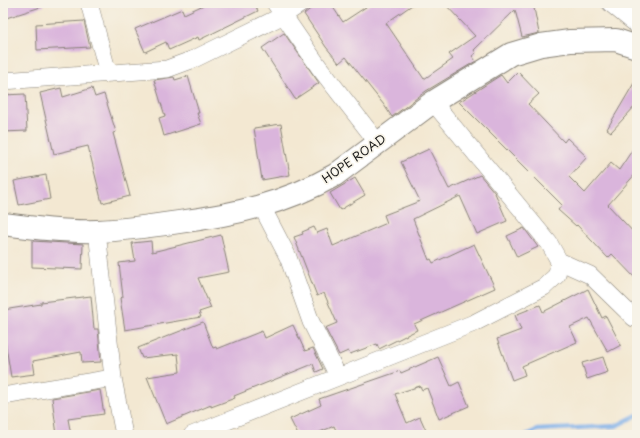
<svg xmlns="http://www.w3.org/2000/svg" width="640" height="438" font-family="'Playpen Sans',sans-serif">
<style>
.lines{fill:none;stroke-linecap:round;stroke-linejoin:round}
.stream{stroke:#7daee8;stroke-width:4.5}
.building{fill:#dab5dc}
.street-casing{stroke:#888277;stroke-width:18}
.secondary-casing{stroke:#888277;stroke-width:24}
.street{stroke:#fff;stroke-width:17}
.secondary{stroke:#fff;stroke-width:22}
.labels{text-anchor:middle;stroke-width:3.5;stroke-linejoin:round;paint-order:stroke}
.street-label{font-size:12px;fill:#1c1c1c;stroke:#f7f3e8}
</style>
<rect width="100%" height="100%" fill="#f7f3e8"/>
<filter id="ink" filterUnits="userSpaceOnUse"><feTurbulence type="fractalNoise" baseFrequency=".025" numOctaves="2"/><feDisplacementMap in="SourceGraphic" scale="8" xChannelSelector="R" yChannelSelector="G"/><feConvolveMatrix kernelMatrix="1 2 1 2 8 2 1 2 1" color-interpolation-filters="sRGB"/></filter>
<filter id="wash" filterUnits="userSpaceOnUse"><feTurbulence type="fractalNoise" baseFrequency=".012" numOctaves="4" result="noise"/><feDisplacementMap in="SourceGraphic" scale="16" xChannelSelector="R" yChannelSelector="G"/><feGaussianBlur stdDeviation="0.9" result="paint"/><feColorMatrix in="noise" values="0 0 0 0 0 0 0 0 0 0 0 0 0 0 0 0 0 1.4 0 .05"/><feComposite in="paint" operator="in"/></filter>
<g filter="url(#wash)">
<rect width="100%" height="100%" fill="#f3e8d2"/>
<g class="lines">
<path class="stream" d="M526,435L537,430L616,426L637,415"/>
</g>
<g id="blocks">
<path class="building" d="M3,3H44V6L3,19Z
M208,3H254L258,11L199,40L198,37L169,50L166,42L145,52L135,29L182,9L184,14Z
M318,3H330L343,22L372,3H415L386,23L424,79L453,59L449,54L475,36L444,3H533L539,33L522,37L515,10L474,50L476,53L472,56L476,61L426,91L392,117L384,105L346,57L339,63L326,47L304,14Z
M84,21L90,47L37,50L36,24Z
M284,33L319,83L295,99L262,48Z
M518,72L539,94L528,104L564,142L567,138L587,157L569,177L585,193L611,163L619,170L637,143V172L608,205L637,236V280L612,254L608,258L577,225L576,226L558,210L562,205L459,102L501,75L507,83Z
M188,76L199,113H197L201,124L164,136L159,118L165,116L154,80L174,77L175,80Z
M637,78V104L611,132L607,129Z
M61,88L63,97L92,88L95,97L104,94L116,132L113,133L130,196L102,203L88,146L54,154L40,93Z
M25,94L27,131L3,132V95Z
M281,124L290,175L262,180L254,128Z
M429,149L449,189L480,175L495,193L507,221L477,234L460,196L413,219L429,260L431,259L433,263L474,244L495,288L414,324L417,330L379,349L377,344L350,354L348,351L339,355L325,328L337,323L324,293L317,296L294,237L303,234L302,232L314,227L317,233L327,229L333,246L387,223L384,215L420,201L401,162Z
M46,175L50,199L19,205L14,181Z
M355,178L365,195L340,210L330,193Z
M524,228L538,247L517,257L507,236Z
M221,235L229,272L198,278L211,308L199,312L201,317L125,330L120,298L123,297L119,263L135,261L132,243L151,241L152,252Z
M32,241L83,244L82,269L32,267Z
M588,289L602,318L606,316L621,345L608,352L589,318L570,327L577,342L522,366L525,375L512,380L497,339L521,330L515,315L540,305L543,312Z
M91,296L94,329H98L101,362L82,363L81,352L33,361L35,374L11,377L3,328V310L41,304V302Z
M203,322L213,348L216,347L217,349L262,331L265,338L293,325L305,351L313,348L323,369L316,372L313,364L234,396L235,398L211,407V405L166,424L147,377L180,372L178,354L142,358L138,348Z
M438,357L451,386L459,382L469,406L439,419L427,388L422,390L420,386L395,394L407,423L420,417L428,435H338L334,426L313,435H298L290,419L321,405L319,399L400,371L401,373Z
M603,357L608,372L587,379L582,363Z
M100,390L104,414L68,419L71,435H57L52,398Z"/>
</g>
</g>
<g filter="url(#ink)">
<use href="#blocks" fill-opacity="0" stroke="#888277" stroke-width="1"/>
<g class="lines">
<g class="street-casing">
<path id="street" d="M89,3L108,73
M275,3L319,67L378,143
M610,3L637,25
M3,81L167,69L194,59L284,15L302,3
M262,207L288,257L311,322L338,376
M97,231L113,378L124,435
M559,261L590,275L634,318
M3,396L113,378
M192,435L474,323L544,287L557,275L559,261L549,243L433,102"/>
</g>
<g class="secondary-casing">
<path id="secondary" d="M3,224C34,228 66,232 97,231C124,230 152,226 179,222C234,215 286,203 335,175L433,102L511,54L541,45L570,41L616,40L637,47"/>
</g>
<use href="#street" class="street"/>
<use href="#secondary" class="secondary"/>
</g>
</g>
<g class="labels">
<g class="street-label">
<text transform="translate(354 159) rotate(-35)" y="4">HOPE ROAD</text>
</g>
</g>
<rect width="640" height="438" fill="none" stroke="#f7f3e8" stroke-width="16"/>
</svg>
